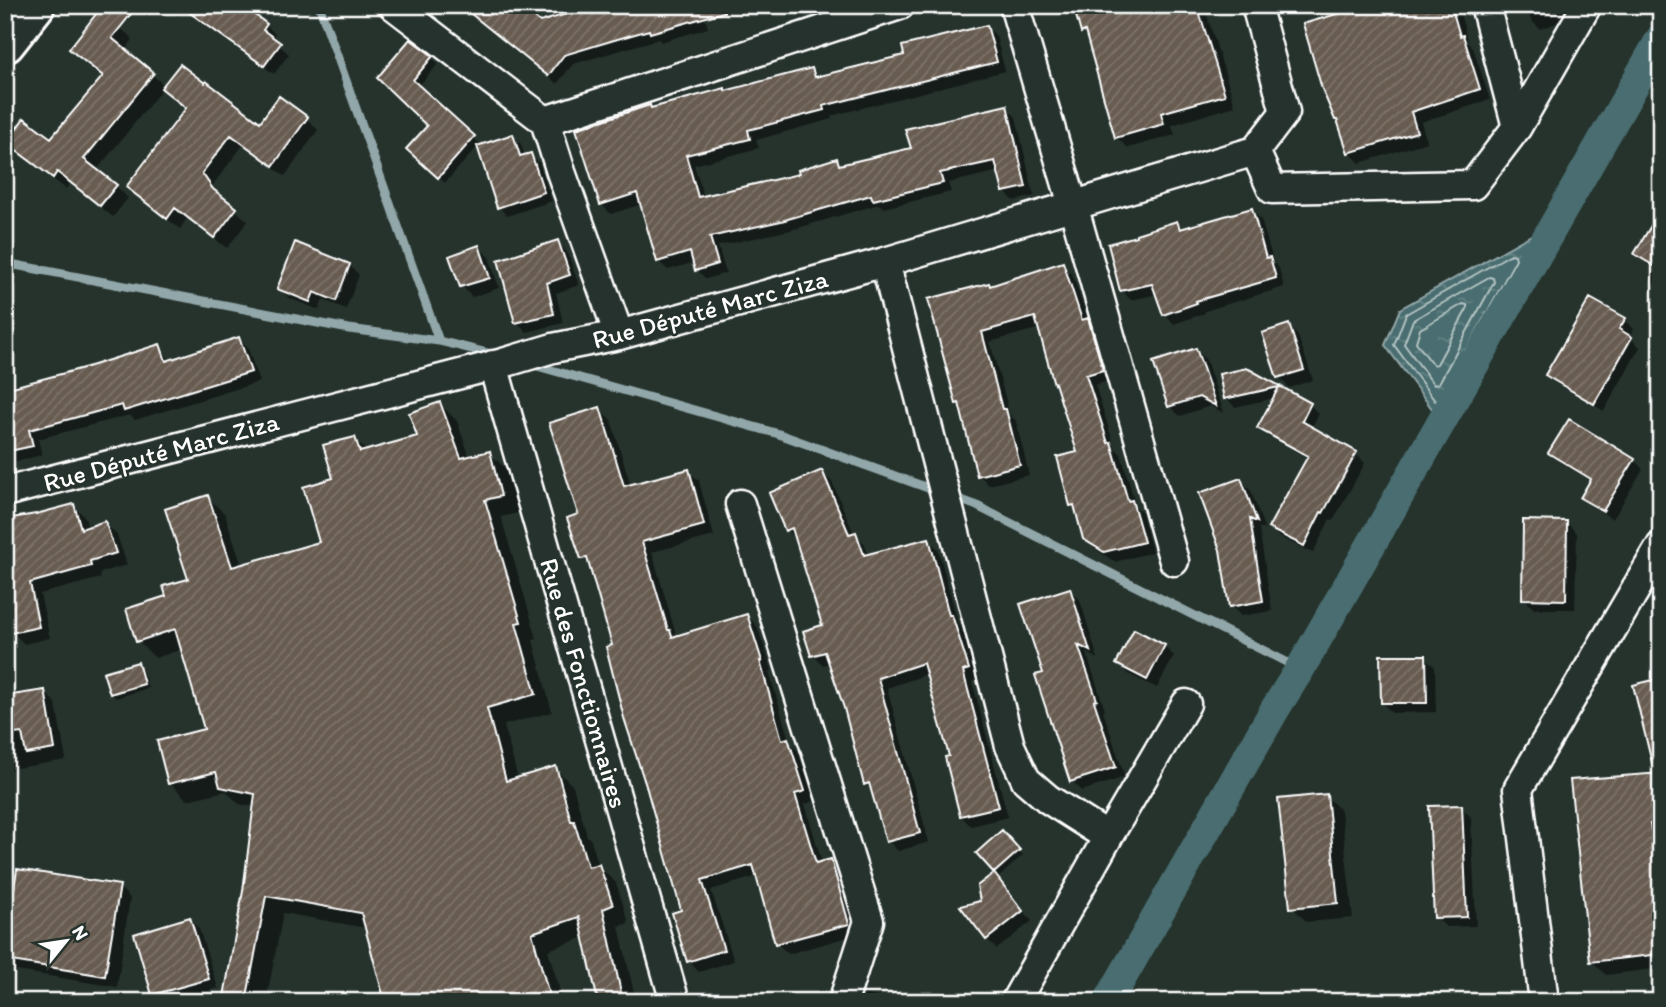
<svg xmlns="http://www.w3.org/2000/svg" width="1666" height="1007" font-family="Itim,sans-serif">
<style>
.water{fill:url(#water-ripples);stroke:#92a7a9;stroke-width:2}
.shadow{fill:#0007}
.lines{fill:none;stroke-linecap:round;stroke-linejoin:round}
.shore{stroke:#b6c5c5;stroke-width:2}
.stream{stroke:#92a7a9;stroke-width:9}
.canal{stroke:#496d6f;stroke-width:30}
.building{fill:url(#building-hatch);stroke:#fff;stroke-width:2}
.street-casing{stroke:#fff;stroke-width:33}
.secondary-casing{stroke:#fff;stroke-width:44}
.street{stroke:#26332d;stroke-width:28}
.secondary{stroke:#26332d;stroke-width:38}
.labels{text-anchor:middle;stroke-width:5;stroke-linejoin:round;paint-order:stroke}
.street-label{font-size:26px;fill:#fff;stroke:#26332d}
</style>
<defs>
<pattern id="water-ripples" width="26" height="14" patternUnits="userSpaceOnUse" patternTransform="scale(1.75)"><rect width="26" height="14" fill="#496d6f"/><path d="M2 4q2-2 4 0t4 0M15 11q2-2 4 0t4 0" fill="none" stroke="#648385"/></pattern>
<pattern id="building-hatch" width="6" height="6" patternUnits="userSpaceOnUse" patternTransform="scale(1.75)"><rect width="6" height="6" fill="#675c51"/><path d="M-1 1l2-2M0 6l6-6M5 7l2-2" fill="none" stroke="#7e746b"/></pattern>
</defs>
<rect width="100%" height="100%" fill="#26332d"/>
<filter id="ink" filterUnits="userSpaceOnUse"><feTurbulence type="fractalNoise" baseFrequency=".0143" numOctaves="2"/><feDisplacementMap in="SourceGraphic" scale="14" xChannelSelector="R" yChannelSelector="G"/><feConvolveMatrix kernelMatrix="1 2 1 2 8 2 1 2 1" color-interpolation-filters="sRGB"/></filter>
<g filter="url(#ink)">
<path class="water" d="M1540,230L1438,417L1385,345L1400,309Z"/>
<path class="shadow" d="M165,5H239L266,25L275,34L272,39L289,54L274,74L184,9L178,16Z
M460,5H530L507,34L701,5L708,28L661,42L659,39L573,64L557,84Z
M748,5H768L753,10Z
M1075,5H1204L1235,106L1172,125L1175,135L1128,148L1116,137L1089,38L1083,32Z
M1326,5H1458L1468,43L1473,48L1490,100L1421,122L1427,142L1360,163L1349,152L1330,18Z
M1526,5H1566L1571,18L1540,29L1531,20Z
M101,11L133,39L125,51L165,86L260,125L279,98L307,119L318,130L285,176L243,145L212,186L220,197L248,221L227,248L187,218L180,229L140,198L128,187L187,109L163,88L96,171L116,186L128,198L113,217L70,183L66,189L21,155L8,143L52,140L104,77L72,49Z
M987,27L996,36L1005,71L831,116L832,119L756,140L759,148L694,165L704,197L802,176L836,160L842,166L913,149L1006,107L1016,117L1034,196L1014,201L1004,191L1000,171L948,183L951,192L884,208L879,204L791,230L718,246L726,273L706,279L697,270L695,262L668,270L658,261L642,204L611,214L601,204L652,110L726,92L812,70L819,77L906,57Z
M431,57L438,64L418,87L480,144L445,183L415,156L429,126L380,78Z
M513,136L521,144L525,157L531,155L539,163L552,201L507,216L499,207Z
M1661,155V170L1655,164Z
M1252,210L1261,220L1274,263L1279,268L1284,287L1205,311V313L1174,324L1165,314L1158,294L1131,300L1121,290L1177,223L1183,230Z
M1661,225V291L1649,279L1654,270L1636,253Z
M557,242L567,252L579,285L556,293L563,323L527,332L517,322Z
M479,247L489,257L499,288L472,297L462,286L451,257Z
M1062,264L1072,274L1088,320L1097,330L1112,380L1095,385L1115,448L1121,454L1136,507L1142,512L1152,552L1115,562L1095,549L1085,538L1077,510L1072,505L1079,453L1040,328L990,342L1010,415L1016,421L1029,475L989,485L979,475L962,407L958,403L990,287Z
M349,265L359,275L346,309L323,300L319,310L289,298L279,289Z
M1625,320L1634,329L1629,337L1640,347L1604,411L1557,384L1548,375Z
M1288,326L1298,336L1313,380L1289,388L1279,377L1265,334Z
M239,339L248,348L259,382L135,420L130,415L38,439L42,455L5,464V386L17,384L20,386L161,349L171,361Z
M1196,350L1206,360L1224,413L1210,406L1180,416L1170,406Z
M1246,370L1310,405L1319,414L1311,428L1356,454L1365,463L1333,521L1330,519L1313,553L1279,537L1270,528L1308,458L1268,436L1259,428L1275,398L1235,407L1226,398Z
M440,404L457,421L470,458L489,453L507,470L518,513L501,517L537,639L533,640L552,712L504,725L518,779L555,768L573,786L587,836L591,840L599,866L616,883L629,923L619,926L636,1002H599L585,937L548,950L563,1002H387L366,928L283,913L266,1002H227L245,892L255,807L239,804L226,791L187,800L170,783L206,730L183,649L155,658L138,641L168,597L190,580L207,497L225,514L242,566L321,543L335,480L354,439L367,451L419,437Z
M600,409L611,420L631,486L688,471L699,481L714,536L652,552L677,638L747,616L757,626L772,671L769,672L790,743L798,751L814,801L805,804L822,863L831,861L841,872L859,934L788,954L777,943L758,876L711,890L734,961L699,972L689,961L683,911L614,647L591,567L583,558L580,515Z
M1550,453L1634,460L1643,469L1613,519L1591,506L1582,497L1592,481L1560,462Z
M822,472L832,482L854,534H856L865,544L869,556L928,540L938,549L958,623L961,627L978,679L972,681L1008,817L971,826L961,816L951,757L928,674L887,688L929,842L898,851L888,841L874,792L865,784L846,708L830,663L823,665L813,655L824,626L798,541L787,530Z
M1241,480L1251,491L1265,530L1259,527L1272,611L1241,616L1231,606Z
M74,506L85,517L88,529L105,523L117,535L127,565L100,573L101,578L40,594L50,638L24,644L13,632L7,607L5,608V521L37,515Z
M1566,522L1577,533L1575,609H1534L1524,598Z
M1070,590L1080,600L1098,659L1086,652L1105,710L1103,711L1125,777L1082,791L1072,781L1045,674Z
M1164,646L1174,656L1157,688L1128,674L1118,664Z
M1425,657L1435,667L1436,712L1392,713L1382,703Z
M137,664L142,669L148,688L116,698L111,693Z
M45,692L56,704L66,760L5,770V698Z
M1661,774V968L1606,975L1592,961Z
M1326,796L1341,811L1353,918L1307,922L1292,907Z
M1461,807L1471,817L1476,926L1446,927L1436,917Z
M1002,832L1023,855L997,879L1032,921L997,949L987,939L983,902L979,887L996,873L978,853Z
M5,868L119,887L130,898L117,987L5,969Z
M190,919L199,929L218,988L171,1002H161L154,995L137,935Z
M945,990L958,1002H935Z
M865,994L900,1002H862Z"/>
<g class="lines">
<path class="shore" d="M1511,254L1515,255L1516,259L1440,399L1435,401L1394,345L1406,314Z
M1489,277L1493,278L1494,282L1439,383L1434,385L1404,344L1413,320Z
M1463,304L1467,305V309L1437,364L1433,365L1416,342L1420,329Z"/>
<path class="stream" d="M319,5L439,341L496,355
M5,263L349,329L439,341
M530,364L779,434L975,505L1300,669"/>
<path class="canal" d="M1108,1002L1275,709L1300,669L1661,38"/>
</g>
<path class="building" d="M103,5H138L112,38L154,73L84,159L117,185L100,206L57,172L53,178L6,143L24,118L51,138L103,76L69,49Z
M179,5H242L267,24L263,30L281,43L264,66Z
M460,5H519L540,22L597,5H724V12L650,33L649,30L621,38L564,55L548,76Z
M1073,5H1197L1225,95L1161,113L1164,124L1115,138L1085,31L1081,33Z
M1367,5H1451L1460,36L1463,35L1480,89L1411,112L1417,132L1348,153L1337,120H1335L1322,89L1303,24Z
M987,25L997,62L823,106L824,110L748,130L750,139L686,155L698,197L799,174L798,170L837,158L839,165L911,148L905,129L1007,105L1026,187L1003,192L995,161L940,173L943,183L873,200L871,195L781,221L710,237L718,264L695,271L690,252L657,262L637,193L600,205L576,129L650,105L651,108L725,88V91L812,68L815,77L904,55L902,46Z
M410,39L433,56L413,80L475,136L438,178L406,149L427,126L377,78Z
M180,64L205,83L206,81L260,122L279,96L308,117L273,166L231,135L202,173L213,189L237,208L214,238L175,208L167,219L126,187L186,108L161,88Z
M513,134L520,156L531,153L544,192L497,208L477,146Z
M1252,208L1266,258L1270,257L1276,278L1196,301L1197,303L1163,315L1152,284L1120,291L1108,244L1136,236V234L1177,221L1180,229Z
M1661,209V270L1634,254Z
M558,240L570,275L547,283L554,314L515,323L498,260Z
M295,242L350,264L336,301L314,292L310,302L277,289Z
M479,245L490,278L460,287L449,256Z
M1063,262L1082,320L1088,318L1103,370L1086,375L1108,443L1111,442L1128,501L1132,500L1144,542L1104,552L1083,539L1074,505L1070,506L1057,457L1077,452L1055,383L1054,384L1035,317L982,332L1002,409H1006L1020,465L977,476L959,403L956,404L928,299L989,283L990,286Z
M1590,298L1626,318L1619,329L1632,337L1594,404L1545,375Z
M1289,324L1304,370L1277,378L1262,333Z
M239,337L251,372L124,411L122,405L29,430L33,446L5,452V389L87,367L160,344L166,361Z
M1196,348L1216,406L1199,397L1168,407L1153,362Z
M1247,368L1311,403L1302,421L1357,452L1323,513L1321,512L1304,546L1268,528L1308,456L1257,428L1279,387L1224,399L1219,374Z
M440,402L461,458L490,451L501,496L485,500L521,622L516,623L536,694L487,708L506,781L556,766L571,821H574L588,867L599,864L613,905L603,909L623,1002H598L579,917L532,933L551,1002H385L361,913L266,896L246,1002H223L243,891L255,794L220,787L216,772L168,784L157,741L204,729L175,629L136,642L126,609L166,596L163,586L188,579L165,509L208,495L232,567L319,542L303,487L333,478L323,445L355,437L360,452L417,436L409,413Z
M600,407L624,486L689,469L704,525L642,542L668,630H670L672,637L747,614L762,661H760L782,740L788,738L805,791L795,794L816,863L831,859L849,924L775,944L753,865L702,880L724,950L687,962L672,913L681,910L646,786L624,718L606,647L612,645L587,558L581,559L567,518L578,514L549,423Z
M1569,419L1635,459L1603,511L1580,498L1591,479L1548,453Z
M822,470L849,534L856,532L864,555L929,538L949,615H952L969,669L963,671L999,807L960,816L945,757L949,756L923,663L878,678L920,833L886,842L869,783L864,785L844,708L825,652L811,656L803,631L822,625L792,528L785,531L769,493Z
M1241,478L1257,522L1250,519L1263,601L1229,607L1220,550L1199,493Z
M74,504L81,529L105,521L116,553L90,561L91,566L30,583L39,627L11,633L5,606V519L36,514Z
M1523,520L1567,521L1566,600L1522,599Z
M1070,588L1090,651L1078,645L1097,700L1094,701L1116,767L1070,782L1035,675L1043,673L1020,604Z
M1134,629L1165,645L1147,680L1116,664Z
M1380,655H1426L1427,703H1381Z
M138,662L144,684L110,694L103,672Z
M1661,678V762L1652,763L1633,685Z
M45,690L55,749L26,754L22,733L5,735V696Z
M1661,773V823L1650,824L1661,871V954L1590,962L1570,780Z
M1327,794L1338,903L1290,908L1278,799Z
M1462,805L1467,917L1434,918L1429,806Z
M1002,830L1020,850L994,873L976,853Z
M17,869L120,885L105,976L5,960V947Z
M994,873L1023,911L986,940L960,906L980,901L977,886Z
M190,917L209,979L152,995L134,934Z"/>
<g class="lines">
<g class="street-casing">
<path id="street" d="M393,5L545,121
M1014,5L1073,205L1174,561
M1485,5L1517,127
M1255,151L1272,189L1473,185L1517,127L1587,5
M885,262L1010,746L1026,780L1048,799L1108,837
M619,335L561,172L545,121L900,5
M493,365L675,1002
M5,492L503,363L553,348L619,335L885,262L1255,151L1285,112L1256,5
M740,504L869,921L843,1002
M1015,1002L1108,837L1186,704
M1544,1002L1518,789L1661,546"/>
</g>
<g class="secondary-casing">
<path id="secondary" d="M5,43L35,5"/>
</g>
<use href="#street" class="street"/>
<use href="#secondary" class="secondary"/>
</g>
</g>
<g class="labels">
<g class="street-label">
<text transform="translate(710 309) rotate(-15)" y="9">Rue Député Marc Ziza</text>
<text transform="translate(161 452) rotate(-15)" y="9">Rue Député Marc Ziza</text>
<text transform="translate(584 683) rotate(74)" y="9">Rue des Fonctionnaires</text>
</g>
</g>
<rect width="1666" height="1007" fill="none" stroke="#26332d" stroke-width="28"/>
<rect x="14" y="14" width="1638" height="979" fill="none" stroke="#fff" stroke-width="2.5" filter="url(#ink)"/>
<g transform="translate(66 941) rotate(60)" stroke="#26332d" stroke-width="5" paint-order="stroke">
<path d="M0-5L12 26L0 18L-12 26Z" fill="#ffffff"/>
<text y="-10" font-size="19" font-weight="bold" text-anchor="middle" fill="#ffffff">N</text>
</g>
</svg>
